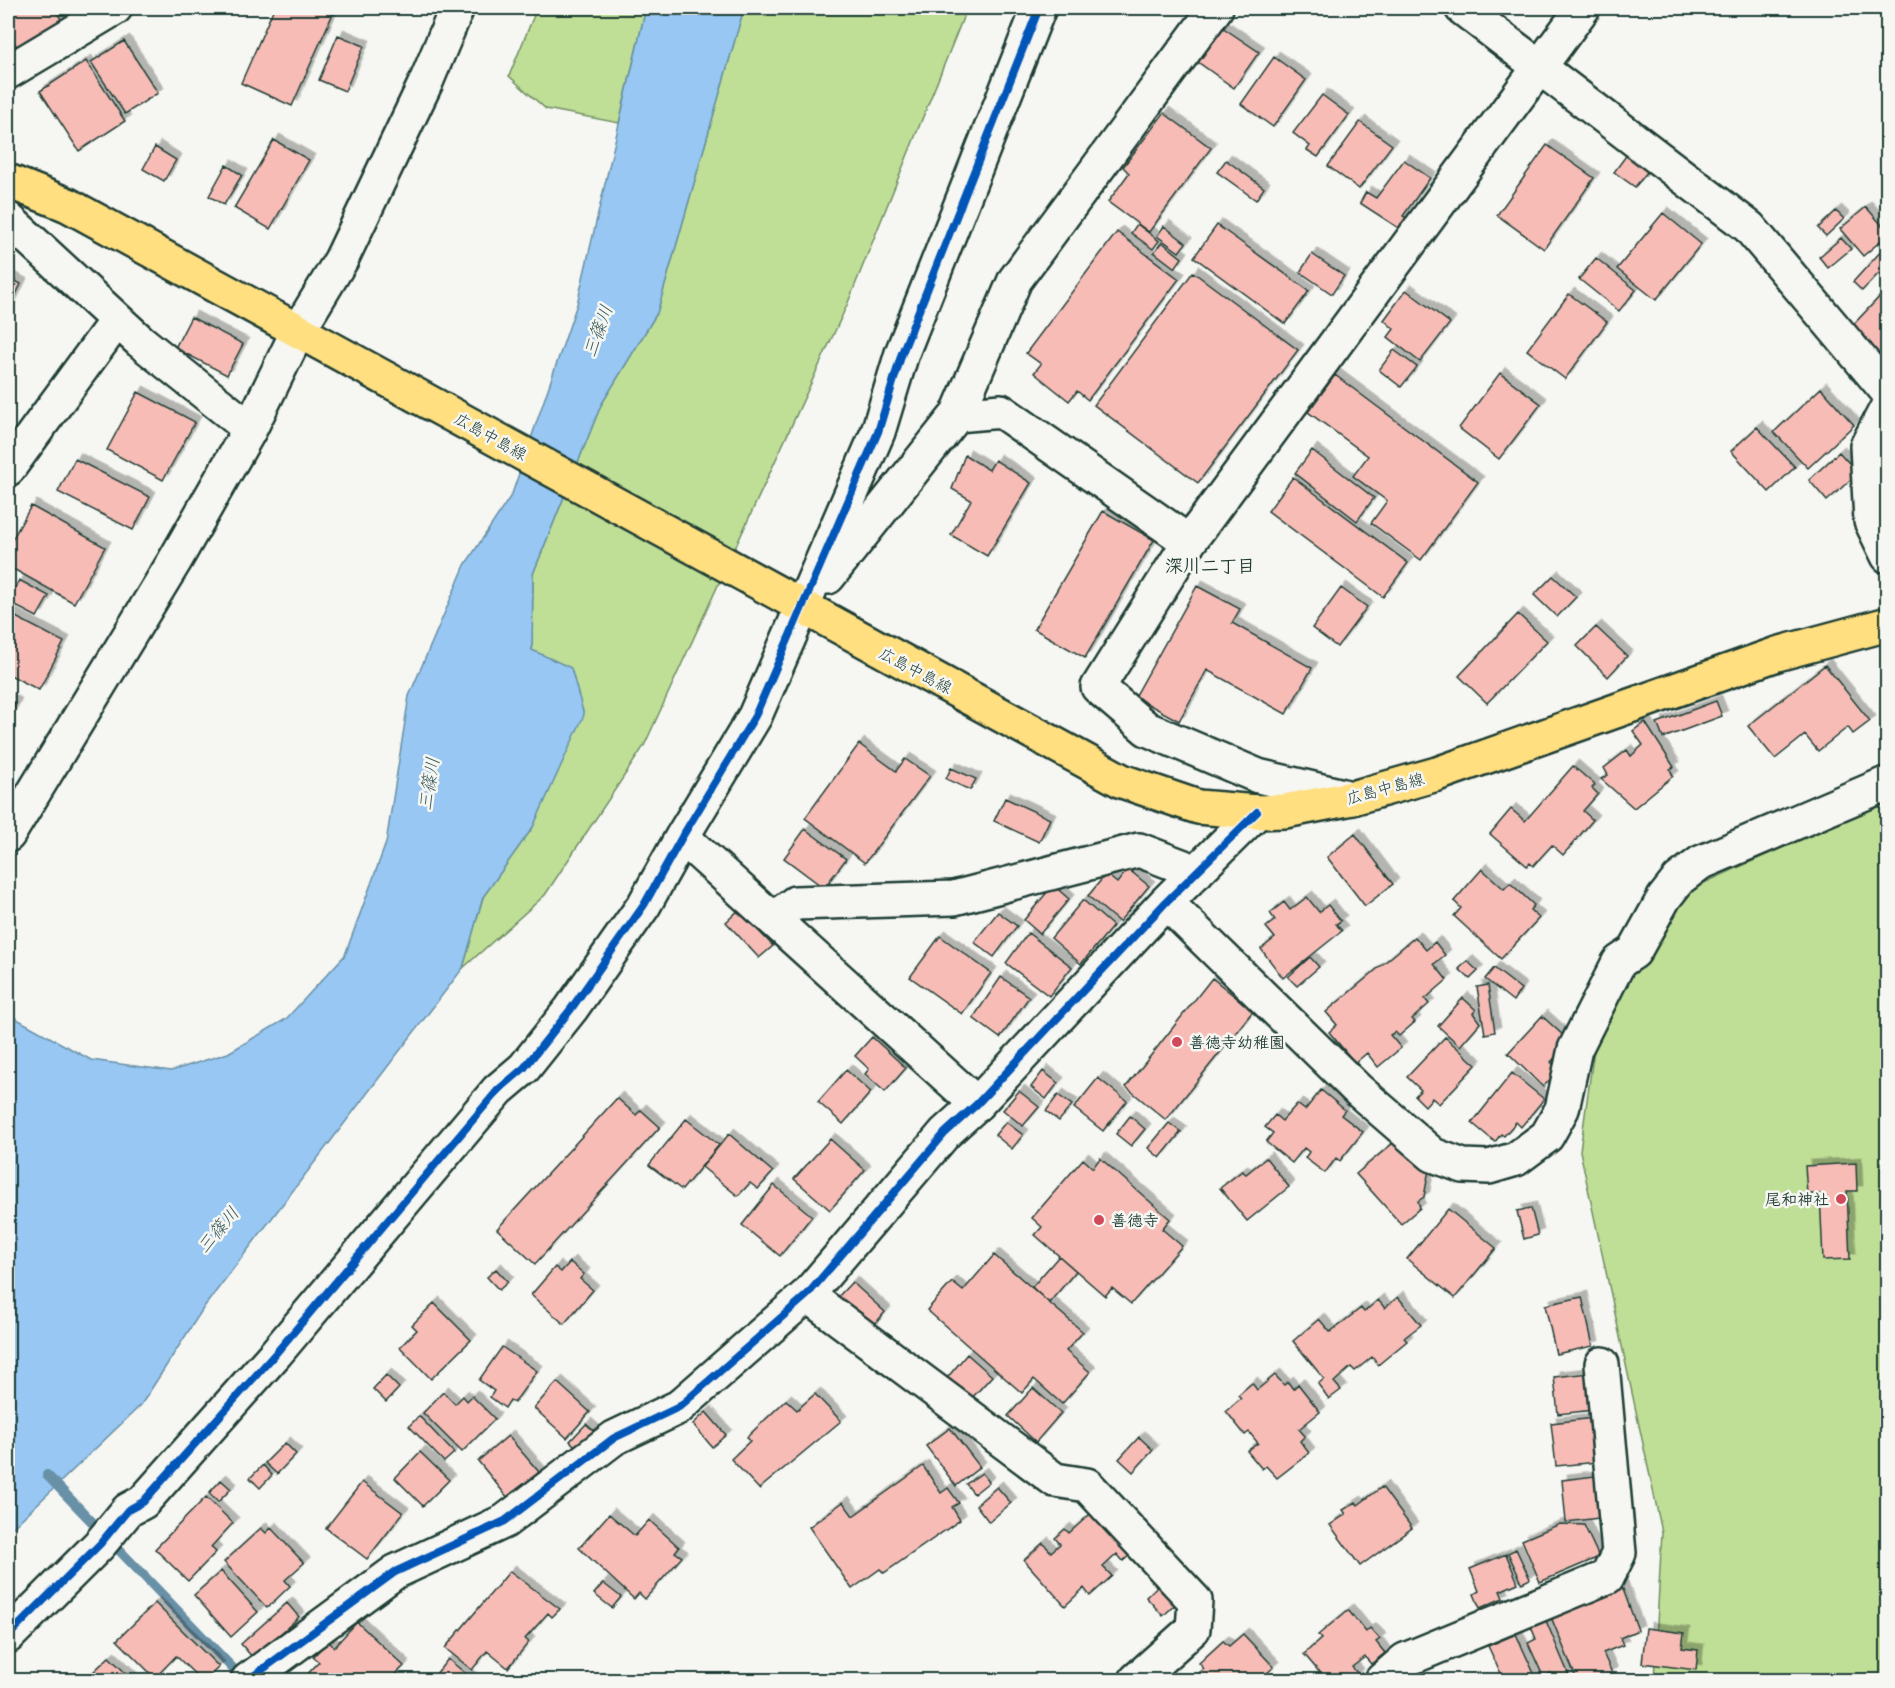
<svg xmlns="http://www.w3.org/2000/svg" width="1895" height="1688" font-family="Kalam,'Klee One',sans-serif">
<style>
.green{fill:#bfde96;stroke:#6f8e65;stroke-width:1.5}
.water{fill:#97c7f2;stroke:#6790a6;stroke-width:1.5}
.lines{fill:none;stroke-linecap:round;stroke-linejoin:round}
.stream{stroke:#6790a6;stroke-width:10}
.building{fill:#f8bcb6;stroke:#1f3d34;stroke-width:1.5;filter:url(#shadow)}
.minor-casing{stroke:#1f3d34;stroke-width:38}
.major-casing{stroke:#1f3d34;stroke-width:38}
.minor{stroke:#f6f6f2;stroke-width:33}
.major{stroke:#ffdf80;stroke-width:33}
.cycleway-casing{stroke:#f6f6f2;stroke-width:11}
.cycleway{stroke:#0057b8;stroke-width:8}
.poi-dot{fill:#d1495b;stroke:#f6f6f2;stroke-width:2}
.labels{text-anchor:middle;stroke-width:5;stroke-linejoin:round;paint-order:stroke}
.street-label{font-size:16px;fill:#1f3d34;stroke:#f6f6f2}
.poi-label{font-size:16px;font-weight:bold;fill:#1f3d34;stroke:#f6f6f2;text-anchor:start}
.water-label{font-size:18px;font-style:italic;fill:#37595a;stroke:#f6f6f2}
.neighbourhood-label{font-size:18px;font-weight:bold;fill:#1f3d34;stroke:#f6f6f2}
</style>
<defs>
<filter id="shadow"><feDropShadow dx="5.5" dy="-5.5" stdDeviation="0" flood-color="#0004"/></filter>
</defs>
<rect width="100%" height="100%" fill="#f6f6f2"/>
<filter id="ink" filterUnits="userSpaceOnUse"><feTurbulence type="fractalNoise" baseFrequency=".0167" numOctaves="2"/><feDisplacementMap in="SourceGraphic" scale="12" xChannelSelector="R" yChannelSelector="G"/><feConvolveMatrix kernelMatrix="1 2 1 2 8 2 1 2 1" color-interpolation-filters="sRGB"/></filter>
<g filter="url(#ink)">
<path class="green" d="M537,8H646L619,123L546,109L509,76Z
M744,8H967L847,305L644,746L545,895L463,968L483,897L533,827L570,668L532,651L533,574L601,405L657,313Z
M1874,806L1887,809V1680H1654L1662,1532L1580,1151L1597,1028L1682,893Z"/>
<path class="water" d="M646,8H744L657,313L601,405L533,574L532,650L571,668L584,715L533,827L483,897L463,968L204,1307L141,1405L8,1532V1014L91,1060L171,1071L228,1053L286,1019L345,955L386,843L409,696L465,565L512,494L577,304Z"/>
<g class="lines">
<path class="stream" d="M47,1475L244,1680"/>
</g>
<path class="building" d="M8,8H53L62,20L19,50L8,33Z
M274,8L335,9L292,106L241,83Z
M1219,25L1259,52L1234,88L1195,60Z
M338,35L364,46L345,91L319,80Z
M124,41L158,93L125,114L91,62Z
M1274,57L1306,80L1273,127L1241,104Z
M86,61L125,121L79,151L40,91Z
M1322,95L1349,115L1318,157L1307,150L1310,146L1293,133Z
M1164,113L1211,148L1149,232L1108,202L1129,173L1123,167Z
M1360,122L1392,145L1359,189L1328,166Z
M274,140L309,160L270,229L234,208Z
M1547,145L1594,178L1544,249L1497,215Z
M155,147L176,160L164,181L143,169Z
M1631,149L1652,166L1635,187L1614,172Z
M1226,160L1264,188L1256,200L1217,172Z
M1404,160L1430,178L1403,216L1407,218L1400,229L1360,203L1366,192L1376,198Z
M226,165L242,175L224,205L209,196Z
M1866,207L1888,232V235L1863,256L1840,229Z
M1836,211L1844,219L1826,236L1818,228Z
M1663,213L1701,244L1656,300L1617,269Z
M1137,224L1159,241L1153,249L1131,233Z
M1217,225L1309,291L1285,324L1194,257Z
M1164,226L1186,243L1179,252L1157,236Z
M1117,232L1179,279L1088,400L1077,391L1069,401L1034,373L1041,364L1026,353Z
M1841,238L1851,249L1828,268L1819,257Z
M1162,242L1182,258L1175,268L1154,252Z
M1884,248L1888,251V276L1885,279L1879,273L1862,291L1853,282Z
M1312,254L1344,276L1332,294L1300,272Z
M1596,258L1636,290L1619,311L1579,279Z
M1193,272L1298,350L1198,483L1094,405Z
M8,277L21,284L8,311Z
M1888,288V362L1850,328Z
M1406,290L1450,323L1420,362L1388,337L1394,329L1384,320Z
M1569,294L1607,322L1565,379L1527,350Z
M191,317L243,344L227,375L175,348Z
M1394,350L1417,367L1401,387L1379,370Z
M1500,373L1541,404L1499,459L1459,428Z
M1335,375L1478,482L1421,560L1371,523L1387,501L1353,476L1368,456L1308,412Z
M1821,388L1854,425L1808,468L1774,432Z
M138,392L195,422L163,480L107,450Z
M1757,427L1795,467L1769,492L1731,451Z
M1312,450L1374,498L1357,521L1295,473Z
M1839,452L1858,473L1827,501L1809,480Z
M965,455L989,470L995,460L1031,483L987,556L951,535L971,500L952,489Z
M75,459L150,497L133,530L58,492Z
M1879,462H1888V510L1880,511Z
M1293,477L1408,563L1383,597L1268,511Z
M31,506L105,547L74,603L8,566V547Z
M1103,511L1154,540L1085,658L1034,629Z
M1553,576L1576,597L1557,617L1534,595Z
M19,580L49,596L37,617L8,602Z
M1197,586L1240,609L1232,623L1312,668L1286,714L1207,670L1179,721L1135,697Z
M1341,588L1367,607L1337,647L1312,628Z
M10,614L64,642L39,690L8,674Z
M1518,614L1547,641L1487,703L1459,676Z
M1596,627L1627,656L1608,677L1577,646Z
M1825,665L1870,721L1853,734L1848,727L1818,751L1805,735L1775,759L1748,726Z
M8,699L16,704L8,720Z
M1716,701L1722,716L1663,738L1657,723Z
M1645,722L1674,767L1670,769L1673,776L1634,808L1601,779L1608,775L1604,768L1627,750L1631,756L1643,745L1633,731Z
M859,744L896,771L905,759L930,776L865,863L805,818Z
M1573,766L1595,785L1592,788L1598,794L1583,811L1593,820L1563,855L1552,845L1533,866L1530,863L1527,866L1490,834L1511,809L1525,821Z
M951,768L976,779L970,790L946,779Z
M1005,798L1050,819L1039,842L994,821Z
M805,829L846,859L824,888L784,858Z
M1355,834L1393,884L1365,906L1327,857Z
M1128,869L1149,886L1119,922L1088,896L1106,874L1117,883Z
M1482,869L1504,889L1510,883L1534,905L1530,910L1539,918L1501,959L1454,916L1461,908L1454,901Z
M1053,885L1069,899L1040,934L1024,920Z
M1307,897L1319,912L1328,905L1341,921L1336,924L1342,931L1283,978L1261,949L1275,938L1266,927L1275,920L1270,913L1284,902L1290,910Z
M1083,900L1113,926L1081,964L1051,938Z
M739,910L773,946L759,958L726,922Z
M998,912L1017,926L994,957L974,942Z
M1028,933L1072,967L1049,996L1006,963Z
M940,936L991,973L962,1014L910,977Z
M1415,937L1426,950L1435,942L1445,955L1434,964L1447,980L1425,999L1429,1004L1412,1019L1415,1022L1399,1036L1395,1032L1390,1035L1401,1048L1378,1067L1367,1053L1355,1063L1329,1032L1337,1025L1326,1012Z
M1310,957L1319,967L1297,986L1288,977Z
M1467,961L1478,971L1470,979L1459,969Z
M1494,968L1521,989L1513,1001L1485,979Z
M1001,977L1029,997L1000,1038L973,1018Z
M1212,978L1253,1011L1166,1120L1126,1087Z
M1488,985L1495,1032L1485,1034L1477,987Z
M1463,998L1476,1010L1473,1013L1480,1023L1460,1046L1438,1026Z
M1542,1016L1565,1037L1567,1045L1551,1062L1559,1070L1543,1087L1508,1053Z
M872,1037L906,1068L885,1092L865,1074L869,1069L855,1056Z
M1445,1037L1476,1065L1439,1104L1432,1098L1425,1106L1415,1096L1421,1090L1407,1077Z
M846,1070L871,1092L843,1124L818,1102Z
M1043,1071L1058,1083L1046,1099L1031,1087Z
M1512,1073L1544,1099L1521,1127L1516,1122L1504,1136L1501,1134L1495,1142L1472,1123Z
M1098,1078L1127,1101L1103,1131L1074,1108Z
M1321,1090L1345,1110L1341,1115L1363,1132L1340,1161L1336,1158L1325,1173L1305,1158L1309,1152L1304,1148L1292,1163L1266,1142L1273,1133L1265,1127L1275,1115L1282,1121L1297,1104L1305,1110Z
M1019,1091L1039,1107L1023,1126L1003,1110Z
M1058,1095L1072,1105L1059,1121L1046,1111Z
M617,1098L636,1115L641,1110L660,1127L535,1264L497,1229Z
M1130,1116L1145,1129L1131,1146L1116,1134Z
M686,1119L719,1145L682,1190L649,1165Z
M1006,1122L1023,1135L1012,1149L995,1135Z
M1169,1123L1181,1132L1160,1158L1148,1148Z
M729,1134L773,1172L758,1189L750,1183L738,1196L702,1167Z
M830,1139L865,1170L830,1210L794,1179Z
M1398,1139L1430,1164L1424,1197L1418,1201L1420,1208L1401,1224L1356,1174Z
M1100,1158L1170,1219L1162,1229L1182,1246L1131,1304L1112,1288L1105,1296L1035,1235L1042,1227L1032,1218L1083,1159L1093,1168Z
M1266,1158L1289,1187L1247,1221L1220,1188L1242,1171L1246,1174Z
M1856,1163L1857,1191H1847L1850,1259L1823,1260L1820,1194H1807L1805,1166Z
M774,1185L812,1216L780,1256L742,1225Z
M1531,1208L1538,1235L1524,1239L1517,1211Z
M1448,1209L1496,1248L1455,1298L1407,1259Z
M994,1255L1083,1332L1066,1351L1090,1372L1062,1404L1034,1379L1022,1393L927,1310L952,1282L963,1291Z
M1059,1256L1076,1271L1049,1303L1032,1287Z
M570,1262L584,1274L580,1279L593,1290L564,1324L531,1295L555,1267L561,1272Z
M496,1269L508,1282L499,1290L487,1277Z
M852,1282L885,1312L870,1330L836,1299Z
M1398,1297L1421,1325L1404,1338L1407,1341L1378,1365L1372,1357L1355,1371L1351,1367L1334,1382L1341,1390L1329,1399L1318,1384L1324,1379L1293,1341L1319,1319L1330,1332L1361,1308L1364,1312L1378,1300L1385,1308Z
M1582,1297L1593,1346L1556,1354L1545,1305Z
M434,1303L471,1340L431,1379L400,1347L417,1330L412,1325Z
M502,1347L537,1371L514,1403L510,1400L505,1408L490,1397L494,1391L479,1380Z
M967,1354L992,1376L971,1399L947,1378Z
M1590,1373L1594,1410L1558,1414L1554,1377Z
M386,1375L399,1388L386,1402L373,1389Z
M1275,1375L1284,1385L1288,1382L1293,1389L1298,1384L1320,1412L1299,1429L1305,1436L1300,1441L1309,1453L1277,1478L1266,1466L1262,1469L1247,1451L1258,1443L1249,1432L1245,1435L1226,1411L1241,1398L1238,1395L1252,1383L1257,1390Z
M557,1382L590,1412L567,1438L534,1408Z
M1033,1388L1061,1413L1036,1442L1008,1416Z
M443,1392L455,1404L463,1396L467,1401L472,1396L495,1419L462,1452L423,1413Z
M815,1394L841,1421L759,1489L731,1459L750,1441L747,1437L786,1400L797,1410Z
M706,1412L726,1435L712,1447L693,1424Z
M419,1416L454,1453L444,1462L409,1426Z
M1594,1418L1598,1462L1556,1466L1551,1423Z
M586,1424L594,1431L577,1448L570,1441Z
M950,1428L980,1467L956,1486L926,1446Z
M508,1436L539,1472L508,1498L478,1461Z
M1139,1437L1153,1450L1133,1472L1119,1459Z
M285,1443L296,1454L277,1474L265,1463Z
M420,1452L449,1480L423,1506L395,1478Z
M263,1465L272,1475L260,1488L250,1478Z
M923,1466L941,1493L948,1488L959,1503L952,1507L960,1520L884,1573L880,1569L852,1589L809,1527L843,1502L853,1516Z
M982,1473L989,1482L974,1494L966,1484Z
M1595,1476L1599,1518L1566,1522L1562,1480Z
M221,1480L231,1489L218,1502L209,1493Z
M362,1482L403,1513L367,1559L326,1528Z
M997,1487L1011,1503L989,1522L976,1505Z
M1382,1487L1412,1528L1360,1566L1330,1525L1346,1514L1343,1510L1356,1502L1358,1505Z
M206,1497L233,1523L211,1547L216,1552L188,1581L155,1549Z
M1098,1507L1136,1550L1123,1561L1117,1554L1103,1567L1112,1576L1090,1596L1084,1588L1065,1606L1024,1560L1043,1543L1051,1552L1060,1544L1055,1538L1065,1529L1069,1533Z
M609,1514L635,1536L649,1520L679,1547L675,1552L682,1557L645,1599L639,1593L634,1599L579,1548Z
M1560,1524L1584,1525L1599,1557L1540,1582L1522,1540Z
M261,1528L266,1533L271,1528L304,1563L285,1580L290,1586L267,1608L224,1562Z
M1516,1549L1530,1579L1522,1583L1508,1553Z
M1506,1554L1518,1583L1500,1591L1503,1598L1480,1608L1474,1594L1479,1591L1470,1569Z
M221,1571L258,1612L231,1637L194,1595Z
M510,1571L560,1609L552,1617L548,1613L525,1639L529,1642L508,1668L487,1651L472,1670L445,1648Z
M1163,1581L1180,1600L1163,1616L1146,1597Z
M1620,1581L1638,1630L1620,1638L1623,1645L1603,1653L1612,1673L1595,1680H1577L1551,1617Z
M603,1583L621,1597L612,1608L594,1594Z
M155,1603L219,1667L205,1680H201L176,1656L155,1678L117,1640Z
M287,1603L299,1617L253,1658L241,1644Z
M1348,1610L1366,1632L1370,1628L1380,1639L1376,1642L1385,1653L1371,1664L1365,1657L1352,1667L1358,1674L1350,1680H1326L1304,1654L1321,1639L1318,1635Z
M1544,1616L1571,1680H1553L1550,1673L1543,1676L1528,1643L1536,1639L1529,1622Z
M357,1622L404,1666L390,1680H302L319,1662L313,1657L328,1641L334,1647Z
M1646,1628L1684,1633L1682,1648L1698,1650L1696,1670L1642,1663Z
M1243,1634L1274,1667L1259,1680H1203L1199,1673L1204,1669L1199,1663L1223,1641L1229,1646Z
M1516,1634L1537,1680H1504L1488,1646Z
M109,1657L133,1680H85Z
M448,1659L471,1678L469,1680H443L436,1674Z"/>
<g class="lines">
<g class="minor-casing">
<path id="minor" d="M1462,8L1749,227L1888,392
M8,72L115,8
M8,219L140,341L250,429
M1888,406L1867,446L1871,521L1888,556
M957,415L1015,280L1216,8
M8,469L117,320
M828,577L957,415L1001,411L1189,542
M1352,798L1258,776L1147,729L1098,687L1189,542L1583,8
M8,835L174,562L250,429L298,331L341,260L426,82L457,8
M682,837L977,1104
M1166,902L1358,1090L1433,1155L1463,1166L1489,1167L1516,1159L1547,1136L1562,1109L1575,1049L1619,962L1634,952L1664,898L1679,879L1700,863L1888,783
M773,919L795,903L954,898L1139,850L1197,872
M807,1295L1055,1480L1087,1485L1195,1601L1193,1629L1136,1680
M8,1636L100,1544L128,1510L143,1502L276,1353L498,1090L524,1068L571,1009L644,905L682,837L755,716L878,432L902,353L1039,8
M248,1680L395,1572L505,1521L614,1438L679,1407L807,1295L945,1133L977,1104L1166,902L1257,812
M1382,1680L1405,1660L1607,1577L1619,1553L1602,1364"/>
</g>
<g class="major-casing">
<path id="major" d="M8,181L68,205L1122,781L1198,807L1257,812L1285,811L1352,798L1437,774L1777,654L1888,624"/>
</g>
<use href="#minor" class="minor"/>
<use href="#major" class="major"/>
<g class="cycleway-casing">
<path id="cycleway" d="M8,1636L100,1544L128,1510L143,1502L276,1353L498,1090L524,1068L571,1009L644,905L682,837L755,716L878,432L902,353L1039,8
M248,1680L395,1572L505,1521L614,1438L679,1407L807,1295L945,1133L977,1104L1166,902L1257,812"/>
</g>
<use href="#cycleway" class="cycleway"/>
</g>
</g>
<g class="poi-dot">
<circle cx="1177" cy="1042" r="6"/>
<circle cx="1841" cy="1199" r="6"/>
<circle cx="1099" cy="1220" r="6"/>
</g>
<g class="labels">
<g class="street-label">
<text transform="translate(491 436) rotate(29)" y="6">広島中島線</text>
<text transform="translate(916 670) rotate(28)" y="6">広島中島線</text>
<text transform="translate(1385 788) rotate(-15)" y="6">広島中島線</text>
</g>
<g class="poi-label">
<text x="1189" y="1048">善徳寺幼稚園</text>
<text x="1829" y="1205" text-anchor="end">尾和神社</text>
<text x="1111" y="1226">善徳寺</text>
</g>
<g class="water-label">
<text transform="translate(598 331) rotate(-70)" y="6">三篠川</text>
<text transform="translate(429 784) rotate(-81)" y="6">三篠川</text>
<text transform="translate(218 1230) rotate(-50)" y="6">三篠川</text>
</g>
<g class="neighbourhood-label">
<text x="1210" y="572">深川二丁目</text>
</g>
</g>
<rect width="1895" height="1688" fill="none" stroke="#f6f6f2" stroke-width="30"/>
<rect x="15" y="15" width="1865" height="1658" fill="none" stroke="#1f3d34" stroke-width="2" filter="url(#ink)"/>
</svg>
